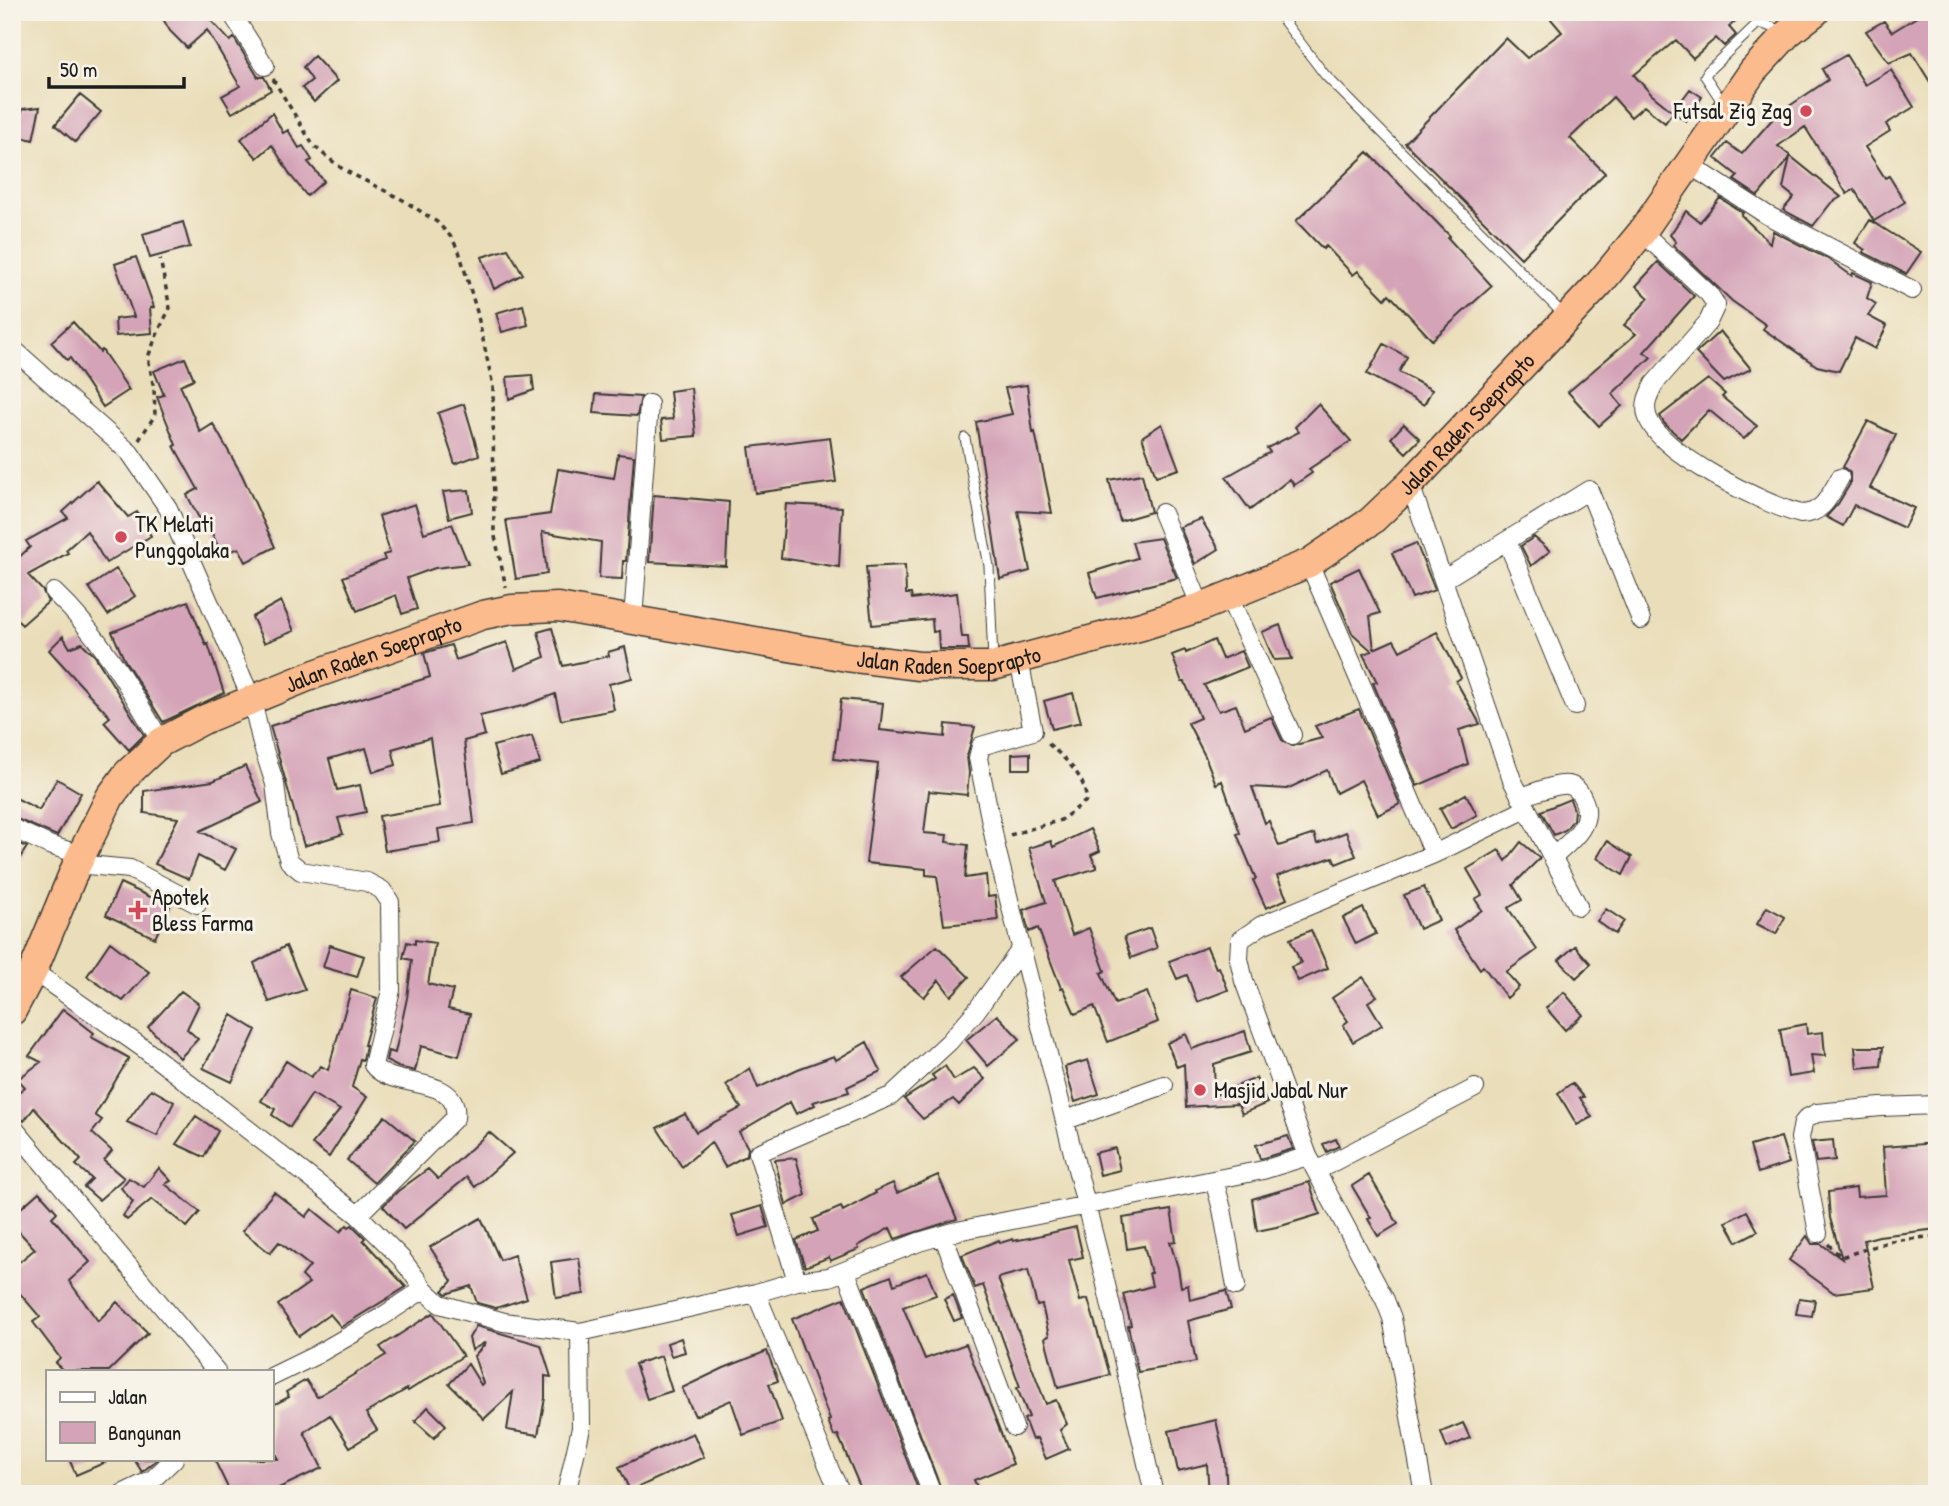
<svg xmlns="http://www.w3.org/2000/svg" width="1949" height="1506" font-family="'Patrick Hand',sans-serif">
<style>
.building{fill:#d4a3b7}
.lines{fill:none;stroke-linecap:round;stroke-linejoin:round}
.service-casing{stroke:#3b3934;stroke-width:11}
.minor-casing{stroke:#3b3934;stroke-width:20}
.trunk-casing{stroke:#3b3934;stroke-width:31}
.path{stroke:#3b3934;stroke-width:3.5;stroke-dasharray:5 5;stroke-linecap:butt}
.service{stroke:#fff;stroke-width:9}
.minor{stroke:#fff;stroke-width:18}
.trunk{stroke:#fbbb8d;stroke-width:28}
.poi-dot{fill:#d1495b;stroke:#f7f3e8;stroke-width:2.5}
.labels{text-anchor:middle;stroke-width:6;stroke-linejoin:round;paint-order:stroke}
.poi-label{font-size:23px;fill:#1c1c1c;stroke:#f7f3e8;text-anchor:start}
.street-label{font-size:23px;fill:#1c1c1c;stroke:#f7f3e8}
</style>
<rect width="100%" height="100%" fill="#f7f3e8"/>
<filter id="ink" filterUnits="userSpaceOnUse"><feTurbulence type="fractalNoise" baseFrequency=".0143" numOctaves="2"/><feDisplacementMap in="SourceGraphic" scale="14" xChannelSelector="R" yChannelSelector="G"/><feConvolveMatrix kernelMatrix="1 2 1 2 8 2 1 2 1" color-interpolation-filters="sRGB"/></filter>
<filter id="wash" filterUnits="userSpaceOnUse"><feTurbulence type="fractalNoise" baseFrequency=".00686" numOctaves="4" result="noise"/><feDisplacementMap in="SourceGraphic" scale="28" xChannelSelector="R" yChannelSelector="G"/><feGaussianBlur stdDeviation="1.57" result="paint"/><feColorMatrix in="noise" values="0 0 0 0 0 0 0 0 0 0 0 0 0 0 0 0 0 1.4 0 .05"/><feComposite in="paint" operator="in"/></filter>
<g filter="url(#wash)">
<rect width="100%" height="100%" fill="#eadeba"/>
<g id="blocks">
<path class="building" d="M159,12H203L230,41L234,38L258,77H264L271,90L232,113L222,96L240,86L207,30L187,48L170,31Z
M1545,12H1745L1729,27L1736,35L1724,46L1716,38L1693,58L1676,40L1634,75L1652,95L1673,112L1665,123L1644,106L1631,117L1613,97L1570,138L1605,173L1521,258L1405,143L1506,38L1527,58L1562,32Z
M1925,12H1937V93L1912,53L1889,63L1866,31L1884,21L1892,32Z
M1846,55L1865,85L1891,70L1914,107L1886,124L1890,131L1865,147L1885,178L1889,176L1905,202L1874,221L1854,189L1847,194L1805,127L1778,146L1841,197L1831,203L1813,226L1783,210L1794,197L1783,188L1790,157L1758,196L1734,180L1738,176L1715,158L1727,143L1742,154L1776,115L1828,80L1822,69Z
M314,56L337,81L314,102L302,88L312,80L303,67Z
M1690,89L1702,97L1686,121L1673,112Z
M80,95L101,112L75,142L55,125Z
M40,107L33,140L13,135L23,109Z
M272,113L283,133L288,130L299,148L303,146L312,160L308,162L324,181L307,196L291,176L272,145L257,158L241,139Z
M1368,152L1450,236L1448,238L1492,286L1432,340L1389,294L1385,299L1358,271L1353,275L1326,246L1323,249L1296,221Z
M1720,198L1743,213L1741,215L1770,243L1773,231L1830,260L1852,276L1853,273L1872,282L1867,298L1876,304L1868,316L1887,326L1875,349L1855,338L1839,371L1817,366L1763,329L1766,325L1732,301L1673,245L1676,242L1670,235L1686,211L1700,222Z
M1870,220L1921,252L1906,274L1863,252L1865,250L1855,243Z
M183,222L190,247L150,258L143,234Z
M508,249L523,274L494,289L482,257Z
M136,257L154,307L150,308L152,333L116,336L115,319L134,317L115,264Z
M1658,262L1694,296L1644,352L1651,357L1612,394L1622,406L1599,426L1568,392L1636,334L1624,325L1649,298L1636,286Z
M523,305L528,325L502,332L496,313Z
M73,322L100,352L102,350L129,390L103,407L70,358L67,360L51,342Z
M1720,331L1751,369L1724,382L1696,353Z
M1384,344L1407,357L1399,372L1432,390L1424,405L1367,374Z
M185,358L194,379L180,385L200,432L213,424L242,475L275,547L246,562L239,548L222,555L204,516L199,518L187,495L198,489L174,446L176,445L157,397L164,395L154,371Z
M532,375L534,390L509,399L507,377Z
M1708,379L1725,394L1722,397L1757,426L1744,439L1709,410L1681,439L1664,423L1660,416Z
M1027,385L1033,433L1035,432L1052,513L1018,511L1030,571L1000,579L976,422L1012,414L1005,388Z
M691,388L696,436L663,439L661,420L673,419L670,391Z
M596,394L641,397L637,416L594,413Z
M464,404L479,455L455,464L438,413Z
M1318,404L1351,441L1309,469L1312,473L1294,485L1290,479L1250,510L1226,477L1270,452L1267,448L1299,432L1295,427Z
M1868,421L1896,435L1870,488L1914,508L1904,528L1854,505L1843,526L1826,517L1838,504L1850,484V473L1843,467Z
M1162,424L1179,469L1156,476L1142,437Z
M1404,424L1420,439L1406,453L1391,438Z
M830,437L836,482L755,493L749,447Z
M618,454L634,456L626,561H623L622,579L599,578L601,542L542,532L547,574L516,579L506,520L550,514L558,469L614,478Z
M1142,474L1151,512L1120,521L1109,480Z
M97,481L128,517L137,512L151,536L106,563L87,531L66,550L68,553L28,575L43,591L48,602L22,625L12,615V559L15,561L30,547L26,541L68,518L63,512Z
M469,490L472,512L449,518L443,492Z
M654,495L729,502L726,566L649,562Z
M415,504L424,533L452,524L468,564L435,568L407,578L417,609L402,614L396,595L357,611L343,577L385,560L383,555L390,553L379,516Z
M786,504L842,507L839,567L781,558Z
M1201,519L1219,549L1195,564L1180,527Z
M1534,537L1550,551L1531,566L1521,546Z
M1160,538L1177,578L1097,598L1089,573L1137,558L1132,542Z
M1416,543L1435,590L1412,598L1392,553Z
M905,565L906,594H911L912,599L957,593L962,637H968L969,649H939L938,631L933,632L932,619L872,625L866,567Z
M1359,568L1380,613L1370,616L1374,649L1394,640L1400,651L1437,632L1461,678L1456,681L1480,724L1459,730L1468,764L1417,786L1373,683L1377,682L1363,654L1372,651L1352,633L1330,582Z
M116,569L135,596L108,615L89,587Z
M188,601L206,645L208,644L224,693L163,722L124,659L112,632Z
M281,601L294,631L264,643L252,617Z
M1280,625L1292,659L1274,660L1262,632Z
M552,628L563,666L609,656L608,652L625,647L632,678L609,684L614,710L561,720L555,694L526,705L480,716L485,735L464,741L474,823L438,829L440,842L385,851L379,816L440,806L430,738L392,749L396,765L373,772L366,748L329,759L337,790L360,785L366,812L338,818L343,834L304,846L270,726L430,677L424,653L451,645L456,660L507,642L516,669L545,657L538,632Z
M63,636L70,648L82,643L95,656L144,735L129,750L104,722L110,717L49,650Z
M1214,640L1222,659L1241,651L1248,667L1204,685L1219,711L1236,705L1245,728L1271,717L1282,740L1292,746L1322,738L1315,726L1359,709L1400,804L1378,815L1361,780L1336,793L1327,770L1287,789L1252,787L1265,823L1269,821L1279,846L1314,834L1317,844L1346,832L1356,856L1336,864L1333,857L1277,876L1287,899L1266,908L1253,880L1256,879L1237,834L1240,833L1222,781L1216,784L1205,756L1188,723L1200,718L1185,682H1182L1172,655L1185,650L1186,653Z
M1073,693L1081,722L1052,729L1044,701Z
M841,699L883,703L880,730L945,737L946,724L975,727L967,756L969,773L967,795L929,791L924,833L947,835L946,842L968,845L965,878L986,875L988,897L995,896L998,920L944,925L937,876L926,875V869L866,863L878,764L834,759Z
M532,736L540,763L501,774L493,746Z
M1030,753V769H1012V754Z
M245,766L262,802L200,831L236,849L225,870L198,856L189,879L155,864L178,818L144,813V791L213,781Z
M57,779L81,793L57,836L12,817V796L39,810Z
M1466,794L1477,815L1451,829L1440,809Z
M1570,799L1574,810L1573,820L1565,830L1554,835L1541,811Z
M1090,829L1100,851L1091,855L1097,868L1055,881L1072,935L1089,928L1105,971L1101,973L1115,1004L1147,992L1158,1022L1108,1042L1094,1006L1075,1014L1063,987L1061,988L1038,928L1029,932L1023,910L1046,902L1029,848L1051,841L1053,847Z
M12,841L27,847L12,870Z
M1607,841L1632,857L1623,875L1597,858Z
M1521,842L1540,858L1513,885L1522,900L1508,908L1537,950L1506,972L1519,987L1507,998L1483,966L1480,969L1454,930L1482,910L1475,899L1482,895L1467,869L1499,850L1506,861Z
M120,883L170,906L155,938L106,915Z
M1424,887L1439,920L1419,929L1404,895Z
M1767,907L1785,917L1776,934L1757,924Z
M1363,908L1376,934L1356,944L1343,918Z
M1606,909L1624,921L1615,934L1597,921Z
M1150,928L1157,948L1131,958L1124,937Z
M1311,930L1328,968L1298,981L1291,967L1301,963L1290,939Z
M415,940L435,943L428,984L453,990L448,1009L470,1014L459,1056L421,1046L415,1071L398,1067L386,1061L388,1051L395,1053L407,998L412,960L403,958L407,942L415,944Z
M110,942L149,972L123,1001L87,976Z
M330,945L364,956L357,977L323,967Z
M286,946L305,990L269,1002L254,963Z
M937,946L969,977L951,996L939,980L924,997L901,977Z
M1575,946L1591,964L1576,978L1559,960Z
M1207,947L1216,968L1219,967L1228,990L1197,1002L1187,975L1177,979L1169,961Z
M1363,977L1377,996L1368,1002L1382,1025L1353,1042L1343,1025L1348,1021L1332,998Z
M351,990L377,998L364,1045H366L363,1060L360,1059L352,1087L367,1097L329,1157L312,1144L340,1110L312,1094L290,1127L272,1115L275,1109L261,1101L286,1061L311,1077L321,1066L328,1070Z
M181,991L199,1004L187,1029L198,1039L180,1058L148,1027Z
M1564,992L1583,1015L1565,1030L1546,1008Z
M63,1009L94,1033L91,1037L129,1058L95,1115L102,1120L92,1133L112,1151L104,1161L124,1178L99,1200L84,1187L92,1179L76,1165L81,1160L34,1108L24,1121L12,1109V1097L25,1087L18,1079L41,1062L29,1056Z
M232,1015L256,1030L232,1082L203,1068Z
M997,1015L1020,1039L988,1066L966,1040Z
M1806,1024L1807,1034L1823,1032L1825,1056L1811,1055L1814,1073L1788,1077L1780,1029Z
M1245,1031L1251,1052L1214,1064L1215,1095L1256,1078L1267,1103L1242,1114L1238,1104L1186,1107L1184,1064L1177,1067L1167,1043L1186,1034L1192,1049Z
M867,1042L881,1071L847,1087L849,1092L813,1102L815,1105L796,1114L790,1102L739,1132L748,1148L747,1155L725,1167L711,1142L682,1167L657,1128L685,1114L696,1132L741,1108L726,1085L750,1068L758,1088L798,1069L834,1056L836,1060Z
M1855,1047H1883L1881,1066L1857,1068Z
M1088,1060L1099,1094L1075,1102L1065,1067Z
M945,1066L954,1080L974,1068L985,1079L959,1105L953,1099L923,1119L904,1099L935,1079L932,1075Z
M1572,1083L1584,1097L1580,1098L1592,1117L1577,1125L1558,1093Z
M151,1089L174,1102L157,1136L127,1122Z
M196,1116L218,1131L204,1157L176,1144Z
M385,1116L415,1141L374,1183L347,1160Z
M489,1132L513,1153L475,1187L467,1177L404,1229L383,1206L398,1191L428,1169L438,1179Z
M1288,1136L1293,1149L1260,1159L1256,1145Z
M1781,1137L1789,1163L1758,1173L1750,1146Z
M1336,1139L1339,1146L1327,1152L1323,1144Z
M1833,1140L1835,1160L1816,1162L1812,1142Z
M1937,1143V1229L1879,1236L1864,1240L1874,1288L1834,1293L1789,1260L1807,1236L1812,1244H1821L1842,1259L1830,1218L1828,1192L1856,1188L1857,1197L1886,1195L1883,1147Z
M1115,1148L1120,1170L1100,1175L1095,1153Z
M796,1158L806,1195L786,1205L775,1160Z
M159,1168L171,1181L165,1184L200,1212L187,1227L152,1199L127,1220L123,1216L133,1202L121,1188L129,1178L144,1187Z
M938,1175L957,1219L895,1239L890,1228L858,1246L859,1249L830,1261L829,1257L805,1267L796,1240L818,1231L813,1219L841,1207L843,1211L876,1193L875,1191L893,1183L897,1193Z
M1369,1175L1398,1224L1378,1236L1368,1219L1371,1218L1352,1186Z
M1309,1182L1320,1214L1281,1226L1257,1231L1252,1199Z
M39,1192L57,1212L52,1217L90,1262L69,1281L98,1321L117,1302L148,1333L109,1371H64L55,1363L60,1358L33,1322L40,1317L12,1284V1268L35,1249L12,1224V1216Z
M274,1192L306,1217L312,1209L340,1232L347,1225L349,1227L352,1225L365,1238L363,1240L406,1287L341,1327L330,1314L299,1336L278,1305L309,1283L302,1276L310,1266L279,1242L270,1253L242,1231Z
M762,1206L768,1227L739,1236L732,1215Z
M1171,1210L1176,1241L1170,1242L1178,1268L1181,1287L1188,1285L1190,1300L1226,1291L1231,1309L1188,1321L1196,1362L1138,1372L1128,1326L1131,1325L1123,1294L1152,1286L1149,1273H1151L1144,1246L1127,1249L1123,1218Z
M1747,1211L1758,1231L1737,1242L1726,1222Z
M481,1218L500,1260L514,1255L527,1298L496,1308L477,1303L471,1286L446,1294L443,1291L452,1281L430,1247Z
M1076,1227L1083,1257L1069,1260L1080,1301L1088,1299L1110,1375L1058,1388L1045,1338L1049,1336L1042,1305L1037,1306L1028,1270L998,1278L1046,1404L1056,1400L1067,1424L1060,1430L1069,1449L1046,1459L1037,1438L1032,1440L1024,1419L1029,1417L1017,1388L1020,1387L983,1285L975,1288L962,1255L999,1240L1000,1243L1013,1239V1241L1029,1238Z
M579,1258L584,1294L556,1298L551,1262Z
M927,1272L936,1295L903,1307L925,1359L966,1344L1013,1464L974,1480L980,1494H943L864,1287L891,1276L894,1285Z
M953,1295L962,1318L954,1321L944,1299Z
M844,1298L920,1494H863L838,1435L834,1436L828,1421L830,1420L792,1319Z
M1799,1298L1815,1300L1812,1316L1796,1314Z
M433,1313L463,1356L408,1391L407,1389L366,1413L377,1430L350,1447L330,1415L304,1432L322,1468L266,1494H231L214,1459H278L271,1446V1406L289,1397L286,1392L306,1380L317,1397L386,1355L380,1347Z
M476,1326L541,1345L551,1377L545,1376V1398L538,1435L507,1430L513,1392L484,1419L449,1384L468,1364L481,1385L483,1383L474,1356L485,1344L484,1343L472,1350L469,1338Z
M681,1338L685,1352L671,1356L667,1343Z
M767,1351L778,1381L769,1384L782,1421L743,1435L731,1400L695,1416L682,1388L724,1368Z
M661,1356L672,1391L647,1399L635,1364Z
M428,1407L446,1425L434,1438L415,1421Z
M1216,1420L1225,1460L1227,1494H1209L1207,1464L1178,1471L1169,1431Z
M1463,1423L1470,1438L1447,1448L1441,1432Z
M693,1433L704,1457L630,1491L619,1467Z
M69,1459H113L76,1475Z
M134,1459H158L142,1472Z"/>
</g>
</g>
<g filter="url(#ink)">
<use href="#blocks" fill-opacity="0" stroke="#3b3934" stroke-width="2"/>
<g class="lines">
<g class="service-casing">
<path id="service" d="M1277,12L1325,75L1566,317
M1725,106L1705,76L1708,71L1757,24H1763L1785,32
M965,438L989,566L993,661"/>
</g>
<g class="minor-casing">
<path id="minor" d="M231,12L265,66
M1690,165L1767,215L1912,290
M1642,232L1709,294L1716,305L1708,322L1654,384C1649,394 1644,403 1647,415C1656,452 1765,505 1801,514C1823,514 1830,495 1840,478
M12,348L130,453L168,508L252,700L262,744L275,784L281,833L289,861L301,871L367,882L382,890L390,902L391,990L373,1065C391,1091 461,1073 455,1118L358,1215
M1410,484L1512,780L1578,906
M1162,513L1201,607
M1507,541L1575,706
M1309,563L1434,854
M1443,580L1589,490L1641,620
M54,592C100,635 130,688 161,742
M1228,595L1292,735
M633,619L649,404
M1019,660L1033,731L981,746L978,758L997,852L1104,1276L1154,1494
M1520,797C1532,794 1557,783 1568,785C1575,786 1580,792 1583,799C1595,824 1570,842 1553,857
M12,828L49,845L82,855
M77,864L130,869L197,904
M33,971L143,1048L358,1215L401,1258L424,1289L440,1304L504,1322L580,1332L756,1293L797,1281L829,1277L919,1242L957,1231L1263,1170L1308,1156
M1066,1120L1164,1085
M12,1126L216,1371
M1316,1171L1475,1088
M1214,1180L1222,1209L1236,1286
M1818,1233L1800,1138L1803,1123L1807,1118L1817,1113L1881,1107L1937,1105
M943,1235L1014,1427
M846,1272L932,1494
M797,1281L758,1153L891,1096L949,1042L976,1011L1021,949
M756,1293L832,1475L842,1494
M271,1377L316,1355L380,1318L424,1289
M122,1494L153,1479L174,1459
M566,1494L581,1428L580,1332
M1424,1494L1392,1318L1385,1300L1308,1156L1244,981L1239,959L1240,940L1262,925L1434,854L1526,809"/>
</g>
<g class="trunk-casing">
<g id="trunk">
<path id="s1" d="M12,1011L33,971L77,864L110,797L127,774L161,742L205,719L315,674L483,615L512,609L558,607L847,657L919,666H993L1142,626L1201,607L1309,563L1371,521L1410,484L1599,284L1642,232L1753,71L1788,33L1815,12"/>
</g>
</g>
<path class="path" d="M273,79L313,145L327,157L344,170L403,200L437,222L451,237L459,251L477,312L493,386L494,532L506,587
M139,440L155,415L154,389L148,357L159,330L170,308L160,259
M1010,835L1061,820L1086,801C1087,776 1062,756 1045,741
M1828,1244L1841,1257L1891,1241L1937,1236"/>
<use href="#service" class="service"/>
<use href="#minor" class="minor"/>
<use href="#trunk" class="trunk"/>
</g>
</g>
<g class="poi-dot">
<circle cx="1806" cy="111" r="7"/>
<circle cx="121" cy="537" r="7"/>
<path d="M134.5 899.5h7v7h7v7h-7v7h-7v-7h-7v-7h7z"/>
<circle cx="1200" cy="1090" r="7"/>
</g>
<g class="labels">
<g class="poi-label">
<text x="1792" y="119" text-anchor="end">Futsal Zig Zag</text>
<text x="135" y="532">TK Melati<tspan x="135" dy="26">Punggolaka</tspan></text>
<text x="152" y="905">Apotek<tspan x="152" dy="26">Bless Farma</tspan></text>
<text x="1214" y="1098">Masjid Jabal Nur</text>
</g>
<g class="street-label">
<text dy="8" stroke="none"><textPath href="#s1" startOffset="1717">Jalan Raden Soeprapto</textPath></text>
<text dy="8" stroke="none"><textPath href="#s1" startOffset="1129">Jalan Raden Soeprapto</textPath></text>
<text dy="8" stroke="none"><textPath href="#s1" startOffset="541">Jalan Raden Soeprapto</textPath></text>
</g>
</g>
<rect width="1949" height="1506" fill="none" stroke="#f7f3e8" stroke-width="42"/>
<rect x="46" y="1370" width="228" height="91" fill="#f7f3e8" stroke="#9f9d96" stroke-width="2"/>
<rect x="60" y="1392" width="35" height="10" fill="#ffffff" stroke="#9f9d96" stroke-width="2"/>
<text x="108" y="1404" font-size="21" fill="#1c1c1c">Jalan</text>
<rect x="60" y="1422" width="35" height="21" fill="#d4a3b7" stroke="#9f9d96" stroke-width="2"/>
<text x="108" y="1440" font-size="21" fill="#1c1c1c">Bangunan</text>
<path d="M49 77v10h135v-10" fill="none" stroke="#1c1c1c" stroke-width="3.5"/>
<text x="60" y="77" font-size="21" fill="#1c1c1c" stroke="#f7f3e8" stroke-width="5" paint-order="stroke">50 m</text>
</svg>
